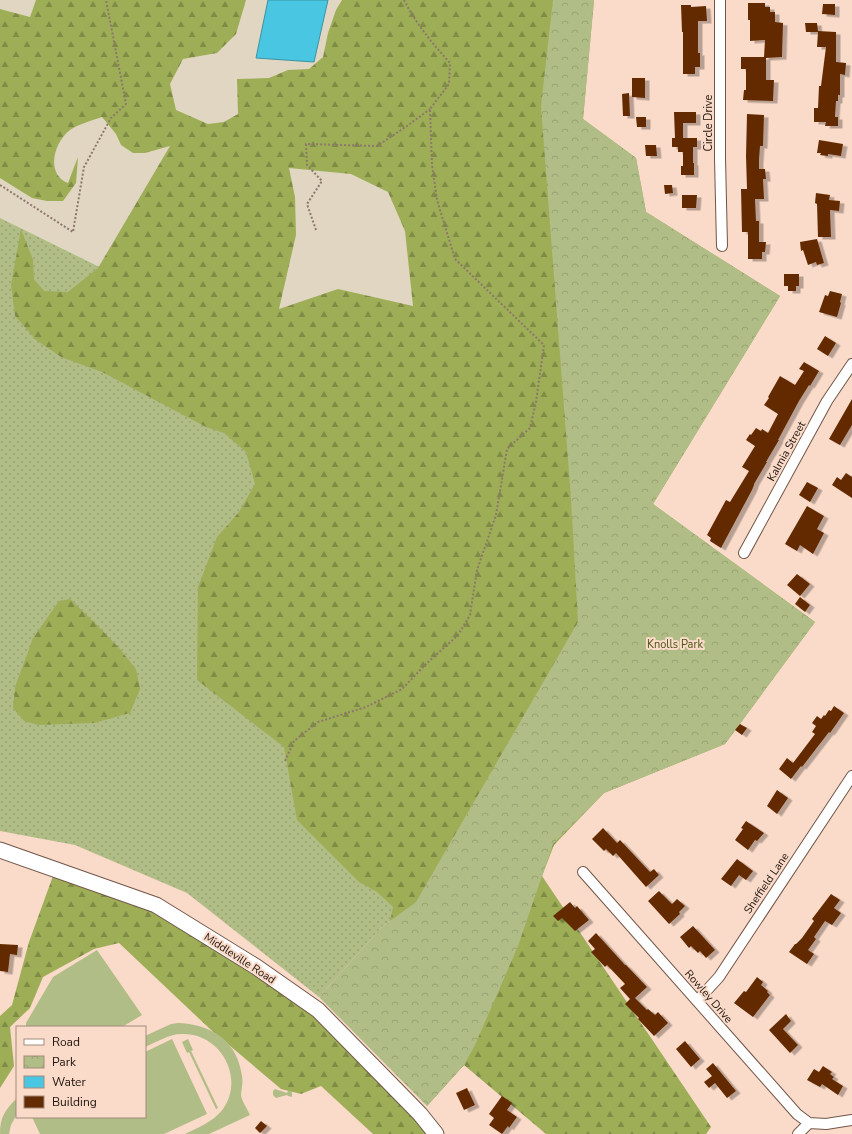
<svg xmlns="http://www.w3.org/2000/svg" width="852" height="1134" font-family="'Nunito Sans',sans-serif">
<style>
.medical{fill:#e0d6c1}
.grass{fill:url(#grass-dots)}
.forest{fill:url(#forest-firs);fill-rule:evenodd}
.park{fill:url(#park-crowns)}
.garden{fill:#b1bd86}
.water{fill:#49c7e2;stroke:#3c91a2}
.building{fill:#632c05;filter:url(#shadow)}
.lines{fill:none;stroke-linecap:round;stroke-linejoin:round}
.street-casing{stroke:#715648;stroke-width:12}
.secondary-casing{stroke:#715648;stroke-width:17}
.path{stroke:#8d776b;stroke-width:2;stroke-dasharray:2 2;stroke-linecap:butt}
.street{stroke:#fff;stroke-width:10}
.secondary{stroke:#fff;stroke-width:15}
.labels{text-anchor:middle;stroke-width:4;stroke-linejoin:round;paint-order:stroke}
.street-label{font-size:11px;fill:#1e130d;stroke:#fadac8}
.park-label{font-size:11px;fill:#495312;stroke:#fadac8}
</style>
<defs>
<pattern id="grass-dots" width="8" height="8" patternUnits="userSpaceOnUse"><rect width="8" height="8" fill="#b1bd86"/><path d="M2 2h.1M6 6h.1" fill="none" stroke="#98a272" stroke-width="1.8" stroke-linecap="round"/></pattern>
<pattern id="forest-firs" width="22" height="20" patternUnits="userSpaceOnUse"><rect width="22" height="20" fill="#9eae57"/><path d="M5 1l3.5 6h-7zM16 11l3.5 6h-7z" fill="#808c46"/></pattern>
<pattern id="park-crowns" width="20" height="18" patternUnits="userSpaceOnUse"><rect width="20" height="18" fill="#b1bd86"/><path d="M2 6a3 3 0 1 1 6 0M12 15a3 3 0 1 1 6 0" fill="none" stroke="#98a272"/></pattern>
<filter id="shadow"><feDropShadow dx="4.5" dy="2.5" stdDeviation="0" flood-color="#0004"/></filter>
</defs>
<rect width="100%" height="100%" fill="#fadac8"/>
<path class="medical" d="M0,0H553L571,499L0,218Z"/>
<path class="grass" d="M0,218L571,499L416,902L382,927L319,997L187,893L75,845L0,831Z"/>
<path class="forest" d="M36,0H246L236,34L217,53L183,59L170,84L176,110L208,124L224,122L238,114L237,79L269,78L288,70L309,69L323,57L328,33L336,10L342,0H594L583,119L636,158L646,212L780,296L653,504L815,622L725,744L604,793L554,845L542,876L711,1127L706,1134H546L464,1065L427,1106L375,939L390,922L393,907L377,892L359,882L297,820L284,747L197,680L198,587L217,537L239,512L255,484L246,452L224,433L206,427L102,372L61,357L36,340L15,316L11,285L21,229L33,260L34,279L44,291L68,292L98,268L170,146L145,153H133L121,145L116,134L102,117C94,120 76,125 70,130C54,142 45,174 68,183L78,157L76,183L63,201H47L32,198L0,178V9L30,17ZM289,168L351,174L388,192L405,231L413,306L338,289L279,309L296,235L295,197Z
M70,599L95,623L119,648L136,669L140,689L130,713L94,723L38,725L24,721L13,708L15,687L33,638L59,601Z
M53,876L157,911L311,1013L417,1120L428,1134H373L321,1086L301,1094L281,1089L210,1029L119,943L94,949L43,977L30,1008L10,1027L14,1066L0,1088V1016L12,1005L29,942Z"/>
<path class="park" d="M553,0H594L583,119L636,158L646,212L780,296L653,504L815,622L725,744L604,793L553,844L518,946L475,1045L464,1065L427,1106L319,997L382,927L416,902L578,622L571,499L541,106Z"/>
<path class="garden" d="M97,950L142,1015L122,1027H26V1023L53,977Z
M178,1023C208,1024 235,1038 241,1071C242,1075 243,1081 242,1086C242,1089 241,1092 241,1095C241,1100 248,1110 250,1115L209,1134H185C199,1127 213,1122 223,1109C245,1078 221,1033 182,1034C169,1034 157,1042 145,1047V1036L171,1024Z
M172,1039L207,1114L164,1134H40L32,1117H145V1052Z
M188,1039L193,1050L191,1051L218,1108L216,1109L189,1052L187,1053L182,1042Z
M275,1089L287,1093L288,1091H292V1097L288,1096L287,1095L276,1098L273,1095V1091Z
M17,1098V1114L11,1125L9,1134H0C0,1117 5,1110 17,1098Z"/>
<path class="water" d="M268,0H328L314,62L256,58Z"/>
<path class="building" d="M748,3H765V7H770V12H775V22L783,23L782,57L766,58V80H774L773,101L743,100L744,90H746V69H741V57H764L765,40L750,41V20H748Z
M823,4H835V15L822,14Z
M681,5H691V7L706,6L707,21H698V53H700V67H695V74H683V32H682Z
M805,23H817L818,31L836,32V62L846,63L845,75L840,74V95H838V101H836L835,117H838V126H825L826,122H814V108H818L819,86H821L826,47H817L818,32H806Z
M632,78H645V98L632,97Z
M629,93L630,116H623L622,94Z
M674,112H696V123H683V138H697V147H693V163H694V175H681V166H683V152H678V147H672V138H675Z
M747,114L764,115L763,146H760L759,160V169H765L766,179H763L764,199H755L756,221H759V242H766L765,252H762V259H748V232H742L741,189H747L746,156Z
M636,117H646V127H637Z
M819,140L843,144L841,156L828,154V156L820,155L821,153H817Z
M645,145H656L657,156H646Z
M664,185H672L673,193L665,194Z
M816,193L830,195L829,200L840,201L839,211L830,210L831,237H818L817,204L815,203Z
M682,195H697L696,208H682Z
M817,239L824,263L817,265L816,262L808,265L803,250L801,251L800,242Z
M784,274H799V286H796V291H788V286H784Z
M830,291L842,294L840,302L841,303L837,317L819,312L825,295L828,296Z
M825,336L836,343L828,356L817,349Z
M804,362L819,371L810,386L809,385L799,401L778,440H779L766,462H767L754,484V485L752,490L721,548L710,541L711,538L707,535L726,500L730,502L749,471L742,467L755,446L746,440L750,434L751,435L756,428L761,431L762,429L768,433L778,414L764,405L769,398L768,397L780,376L795,385L804,371L799,369Z
M852,399V425L840,445L829,439Z
M846,473L852,477V498L832,485L837,477L841,480Z
M807,482L818,488L810,502L799,495Z
M807,506L824,516L817,529L824,533L813,554L800,545L797,551L785,544Z
M797,574L810,584L800,596L787,585Z
M800,597L810,605L805,612L795,604Z
M834,706L844,713L830,733L829,732L802,767L801,766L791,779L779,769L787,758L793,763L815,734L812,732L816,726L812,723L817,716L821,719L824,715L825,716L829,710L831,711Z
M740,724L747,728L742,735L735,730Z
M777,790L788,798L777,814L767,806Z
M746,821L764,833L757,841L755,840L748,850L735,840L743,829L741,828Z
M603,828L617,843L620,840L650,872L654,869L659,875L646,887L616,853L613,856L606,849L604,851L592,839Z
M737,859L753,871L746,880L739,875L731,886L721,879Z
M659,891L672,904L677,899L685,906L679,912L680,914L669,924L648,901Z
M831,894L840,900L834,908L841,913L832,925L825,921L814,937L816,939L808,950L814,954L807,964L789,952L795,944H796L802,938L814,921L812,919Z
M570,902L575,908L577,906L589,920L575,931L562,918L558,921L553,916Z
M693,926L715,950L706,958L700,951L698,953L691,946L689,948L680,937Z
M596,933L625,965H626L647,987L635,998L647,1010L648,1009L655,1015L658,1012L668,1023L654,1036L638,1019L639,1018L625,1004L630,999L620,988L625,984L607,965L605,967L591,952L595,949L588,941Z
M0,944L18,945L17,955L10,954L8,972L0,971Z
M757,977L763,982L761,985L768,991L767,992L770,995L753,1017L734,1003L744,991L746,992Z
M786,1014L791,1021L783,1029L798,1045L790,1053L769,1030Z
M685,1041L700,1059L691,1067L676,1049Z
M713,1063L736,1091L727,1098L715,1083L709,1088L704,1082L712,1076L706,1069Z
M823,1066L832,1072L830,1074L834,1077L832,1079L843,1086L838,1095L822,1084L820,1087L807,1080L814,1069L819,1072Z
M467,1088L475,1105L464,1110L456,1093Z
M502,1096L512,1103L507,1110L517,1117L509,1128L508,1126L502,1134L489,1125L494,1118L489,1114Z
M261,1121L267,1126L260,1133L255,1128Z"/>
<g class="lines">
<g class="street-casing">
<path id="street" d="M720,0V158L722,246
M744,553L827,401L852,364
M583,872L797,1114L809,1123L798,1134
M697,1001L719,977L852,776
M809,1123L826,1124L852,1120"/>
</g>
<g class="secondary-casing">
<path id="secondary" d="M0,850L156,905L255,966L318,1010L420,1114L436,1134"/>
</g>
<path class="path" d="M0,185L73,232L84,167L111,118L126,104L106,0
M316,230L307,204L322,181L307,165L306,144L377,146L407,126L430,109
M285,761L294,741L318,722L366,707L402,689L426,664L458,635L470,615L477,570L496,515L507,449L530,428L536,402L544,345L455,259L437,200L432,165L430,109L449,84L450,63C432,43 417,25 404,0"/>
<use href="#street" class="street"/>
<use href="#secondary" class="secondary"/>
</g>
<g class="labels">
<g class="street-label">
<text transform="translate(708 123) rotate(-90)" y="4">Circle Drive</text>
<text transform="translate(786 451) rotate(-61)" y="4">Kalmia Street</text>
<text transform="translate(766 883) rotate(-56)" y="4">Sheffield Lane</text>
<text transform="translate(240 958) rotate(33)" y="4">Middleville Road</text>
<text transform="translate(709 996) rotate(49)" y="4">Rowley Drive</text>
</g>
<g class="park-label">
<text x="675" y="648">Knolls Park</text>
</g>
</g>
<rect x="16" y="1026" width="130" height="92" fill="#fadac8" stroke="#a28a7d"/>
<rect x="24" y="1039" width="20" height="6" fill="#ffffff" stroke="#a28a7d"/>
<text x="52" y="1046" font-size="12" fill="#1e130d">Road</text>
<rect x="24" y="1056" width="20" height="12" fill="url(#park-crowns)" stroke="#a28a7d"/>
<text x="52" y="1066" font-size="12" fill="#1e130d">Park</text>
<rect x="24" y="1076" width="20" height="12" fill="#49c7e2" stroke="#a28a7d"/>
<text x="52" y="1086" font-size="12" fill="#1e130d">Water</text>
<rect x="24" y="1096" width="20" height="12" fill="#632c05" stroke="#a28a7d"/>
<text x="52" y="1106" font-size="12" fill="#1e130d">Building</text>
</svg>
